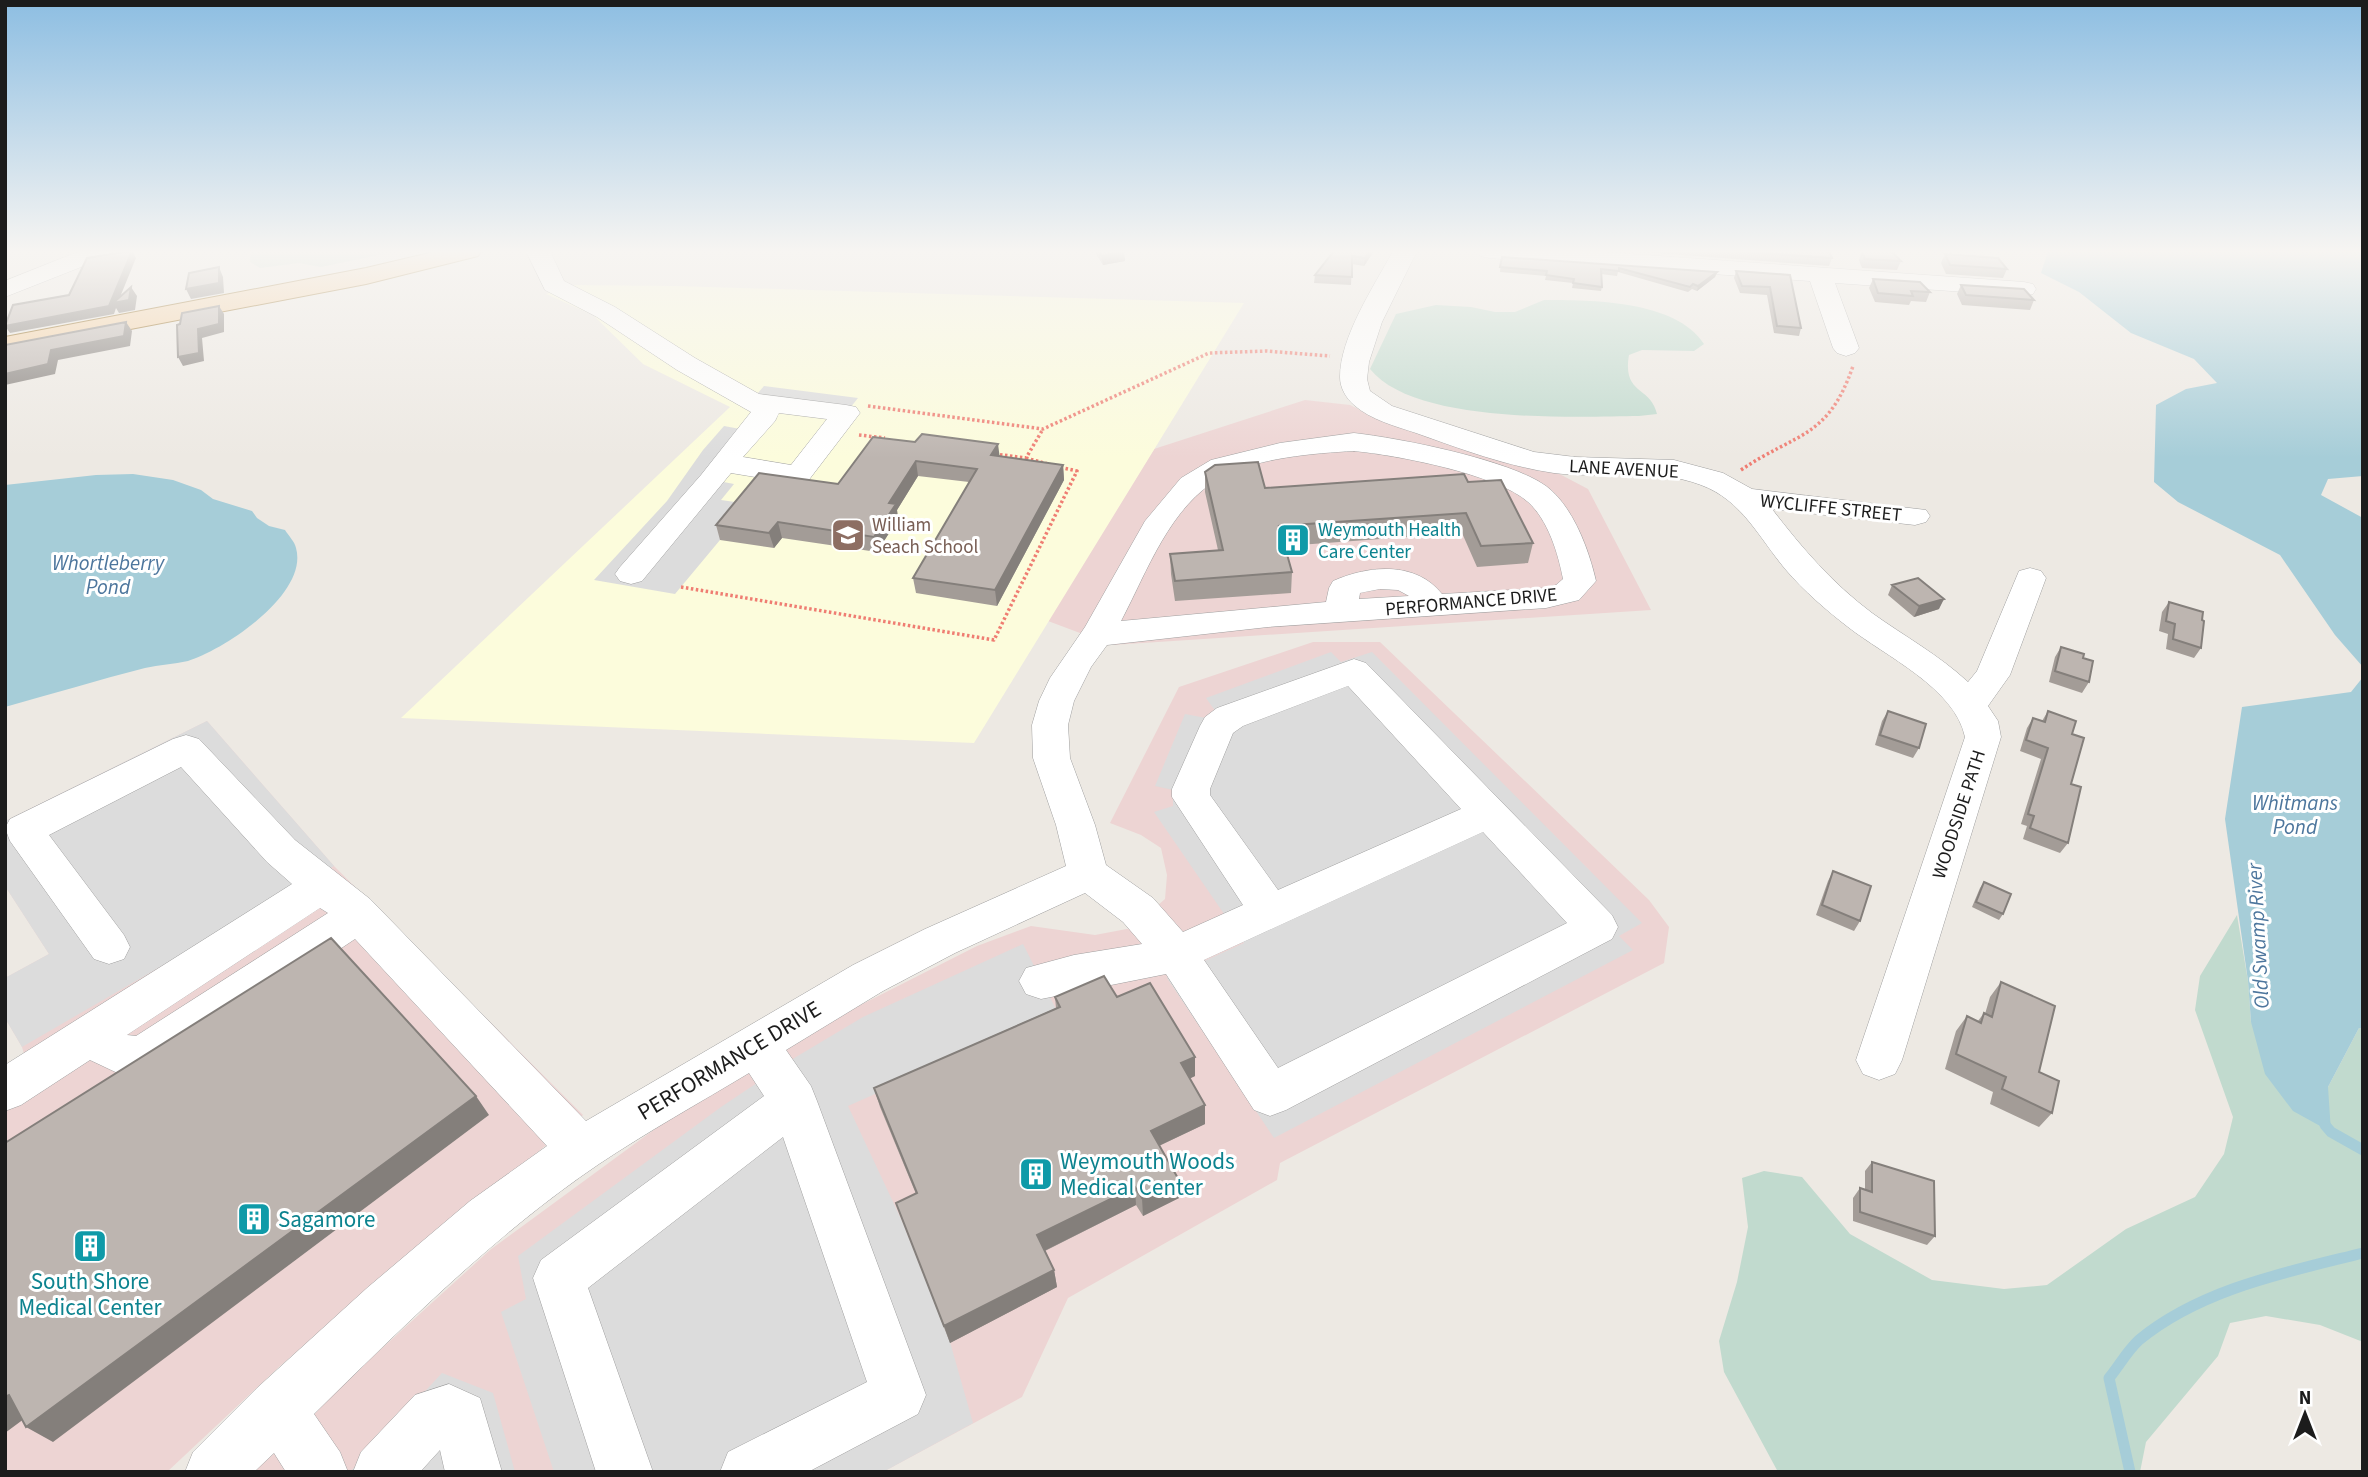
<svg xmlns="http://www.w3.org/2000/svg" width="2368" height="1477" font-family="'Source Sans 3',sans-serif">
<style>
.commercial{fill:#edd4d3}
.education{fill:#fcfcdc}
.wetland{fill:#c1dace}
.parking{fill:#dcdcdc}
.water{fill:#a6cdd8}
.lines{fill:none;stroke-linecap:round;stroke-linejoin:round}
.stream{stroke:#a6cdd8;stroke-width:11}
.minor-casing{stroke:#a0a0a0;stroke-width:1}
.major-casing{stroke:#8a5e0b;stroke-width:2}
.path{stroke:#ef7d72;stroke-width:3.5;stroke-dasharray:2.5 2.5;stroke-linecap:butt}
.minor{fill:#fff;fill-rule:evenodd}
.major{fill:#f4cfa0;fill-rule:evenodd}
.wall{fill:#a39c97}
.shaded-wall{fill:#847f7b}
.building{fill:#bdb5b0;stroke:#847f7b;stroke-width:2}
.labels{text-anchor:middle;stroke-width:6;stroke-linejoin:round;paint-order:stroke}
.street-label{font-size:19px;fill:#1c1c1c;stroke:#fff}
.education-label{font-size:19px;fill:#785e54;stroke:#fff;text-anchor:start}
.culture-label{font-size:19px;fill:#0d838f;stroke:#fff;text-anchor:start}
.water-label{font-size:21px;font-style:italic;fill:#4d769d;stroke:#fff}
.near-street-label{font-size:23px;fill:#1c1c1c;stroke:#fff}
.near-culture-label{font-size:23px;fill:#0d838f;stroke:#fff;text-anchor:start}
</style>
<rect width="100%" height="100%" fill="#ede9e3"/>
<path class="commercial" d="M1305,400L1350,405L1379,419L1550,469L1588,489L1651,610L1112,645L1048,621L1154,449Z
M1313,642H1380L1649,900L1669,927L1664,963L1280,1163L1277,1180L1068,1298L1022,1397L883,1472H252L357,1371L490,1250L659,1126L825,1023L977,946L1031,926L1095,935L1132,928L1165,899L1167,875L1161,848L1141,835L1110,823L1179,687Z
M207,721L334,866L583,1115L390,1273L280,1366L167,1472H5V1077L27,1064L22,1047L5,1018V978L49,954L5,886V821Z"/>
<path class="education" d="M571,285L675,286L1244,303L974,743L401,718L730,407L643,364L593,315L546,294Z"/>
<path class="wetland" d="M251,251H398L321,267L299,263L260,268L250,262Z
M1544,300C1590,300 1676,300 1704,344L1694,351L1642,350L1629,355C1622,395 1651,386 1657,414L1639,416C1572,417 1414,424 1370,369L1396,314L1436,305L1471,307L1495,312H1515Z
M2237,915L2248,981L2251,1022L2328,1108V1087L2359,1028L2363,1029V1342L2320,1325L2266,1316L2230,1323L2218,1356L2146,1442L2140,1472H1778L1724,1372L1719,1341L1737,1282L1748,1227L1742,1178L1764,1171L1802,1177L1850,1234L1932,1280L2004,1289L2047,1285L2126,1229L2195,1197L2224,1154L2233,1117L2195,1010L2200,976Z"/>
<path class="parking" d="M764,386L858,398L846,413L751,401Z
M724,426L751,431L713,480L734,484L721,500L749,504L720,540L675,594L594,580L667,501L703,450Z
M1331,652L1341,662L1372,652L1642,923L1619,936L1633,950L1274,1138L1167,978L1244,943L1154,812L1173,806V790L1155,786L1185,714L1206,718L1216,712L1206,698Z
M207,721L334,866L22,1047L5,1018V978L49,954L5,886V821Z
M1023,944L1058,1013L848,1106L902,1221L950,1342L973,1423L883,1472H554L501,1312L526,1299L518,1256L721,1107L796,1057L863,1017Z
M442,1373L493,1393L515,1472H350Z"/>
<path class="water" d="M2048,251H2363V476L2328,479L2321,495L2363,518V667L2335,635L2280,555L2178,502L2154,482L2156,405L2186,389L2217,383L2194,359L2131,333L2079,292L2041,273Z
M133,474L173,480L201,490L213,499L252,511L257,518L269,526L285,530C288,535 295,542 296,548C309,594 224,650 188,661C174,664 159,665 145,668C98,680 52,694 5,707V485L96,475Z
M2363,677V1029L2359,1028L2328,1087L2331,1132L2293,1111L2265,1074L2251,1022L2248,981L2225,819L2242,707L2351,692Z"/>
<g class="lines">
<path class="stream" d="M2325,1125L2331,1132L2363,1150
M2130,1472L2109,1378C2119,1366 2127,1351 2139,1340C2201,1289 2287,1272 2363,1253"/>
<g class="minor-casing">
<path id="minor" d="M80,251H113L109,256L5,297V281Z
M526,251H550L564,281L615,307L695,358L759,394L846,405L856,407L860,413L808,481L798,484L731,473L642,581L631,584L620,581L615,574L620,567L701,475L751,412L677,370L597,317L545,290ZM779,413L827,419L791,465L743,457L775,421Z
M1393,251H1417L1382,322L1369,362L1367,379L1370,391L1392,406L1534,452L1575,457L1674,460L1723,473L1752,489L1926,510L1930,516L1926,522L1915,525L1772,509C1802,548 1832,583 1872,613C1904,636 1939,655 1968,682L1977,671L2019,571L2030,568L2041,571L2046,578L2010,675L1988,706L1998,721L2001,737L1902,1060L1895,1074L1879,1080L1863,1074L1856,1060L1965,737C1955,688 1885,656 1848,627C1826,610 1804,591 1786,570C1759,538 1742,500 1701,485C1654,467 1602,479 1554,473C1506,466 1461,449 1416,433C1395,426 1371,420 1354,405C1346,398 1340,388 1340,377C1340,337 1374,286 1393,251Z
M1477,251H1589L2024,282L2033,284L2036,289L2033,294L2024,296L1835,283L1859,348L1855,353L1846,356L1837,353L1833,348L1810,281L1489,258L1481,256Z
M1354,433C1400,438 1510,460 1546,486C1573,506 1589,550 1596,581L1579,600L1546,608L1268,627L1107,645L1091,667L1074,701L1068,725L1070,758L1095,825L1106,865L1153,898L1183,932L1243,905L1172,797V789L1200,726L1205,717L1217,708L1354,659L1366,663L1612,915L1618,927L1612,939L1286,1110L1270,1116L1254,1110L1166,974L1041,999L1026,994L1019,981L1026,968L1074,955L1142,944L1123,922L1085,893L955,953L883,991L786,1050L811,1086L817,1101L926,1395L918,1414L808,1472H720L728,1452L867,1382L783,1137L588,1288L653,1472H596L533,1278L541,1260L764,1096L749,1073C699,1103 647,1132 599,1164C494,1235 404,1326 314,1414L340,1452L348,1472H286L274,1453L254,1472H185L193,1452L257,1388L367,1288L470,1201L547,1146L355,939L160,1069L126,1077L90,1060L21,1105L5,1111V1065L292,884L267,862L181,767L49,835L124,935L130,947L124,959L109,964L94,959L10,841L5,828L10,819L173,739L186,735L199,739L295,840L370,899L586,1121L853,965L925,929L1066,866L1056,825L1033,758L1032,725L1039,701L1050,678L1085,627L1145,521L1181,478L1211,460L1280,443ZM1354,451C1396,455 1497,474 1528,502C1548,520 1558,553 1563,579L1556,585L1546,588L1442,594C1416,561 1369,565 1333,581L1329,588L1326,602L1121,621C1147,572 1170,505 1222,477C1256,458 1315,453 1354,451ZM1380,589L1398,590L1409,596L1359,599L1360,593ZM1348,686L1461,809L1278,890L1210,795V789L1233,733L1243,726ZM1483,832L1567,923L1278,1068L1204,960ZM320,908L328,913L136,1036L127,1035Z
M449,1384L480,1398L502,1472H445L440,1450L420,1472H353L361,1452L415,1395Z"/>
</g>
<g class="major-casing">
<path id="major" d="M438,251H481L478,256L366,284L5,353V337L366,268Z"/>
</g>
<path class="path" d="M868,406L1043,429L1209,353L1266,351L1330,356
M859,435L885,438
M995,454L1026,458L1043,429
M1026,458L1048,464
M1741,470C1797,432 1828,439 1853,366
M681,587L994,640L1077,471L1059,467"/>
<use href="#minor" class="minor"/>
<use href="#major" class="major"/>
</g>
<path class="wall" d="M1094,251H1124L1125,261L1103,265Z
M1334,251H1374L1364,266L1352,264L1351,285L1314,283L1315,275Z
M1627,251H1829L1832,258L1829,266Z
M1862,251L1901,261L1897,270L1862,268L1859,260Z
M1945,254L2007,269L2003,278L1946,274L1941,263Z
M1501,261L1717,272L1715,277L1697,291L1692,289L1688,292L1618,272L1617,276L1601,274L1602,287L1601,291L1572,288L1573,283L1545,280L1546,276L1500,272Z
M1736,271L1790,275L1801,328L1799,336L1774,333L1767,295L1740,293L1734,278Z
M1873,279L1930,292L1926,302L1911,301L1909,305L1875,302L1869,288Z
M1961,285L2034,300L2030,310L1962,305L1957,294Z
M915,442L999,457L1063,465L1064,480L997,606L916,593L913,578L969,482L918,476L897,510L898,519L877,552L782,538L774,548L720,540L716,525L838,484Z
M1205,472L1265,488L1468,482L1533,543L1528,563L1477,567L1462,533L1285,546L1292,572L1291,593L1175,601L1171,574L1170,554L1218,550L1205,492Z
M1892,585L1939,609L1914,617L1888,595Z
M2169,602L2202,620L2201,648L2194,658L2166,649L2168,634L2159,631L2162,612Z
M2061,647L2083,658L2089,682L2082,693L2049,682L2055,657Z
M1888,711L1919,748L1913,758L1875,745L1882,721Z
M2048,711L2072,734L2068,843L2060,853L2023,839L2027,826L2021,824L2041,759L2020,751L2027,728L2033,718L2042,721Z
M1833,871L1860,921L1854,931L1816,915L1828,881Z
M1984,882L2003,914L1999,920L1972,907L1980,888Z
M2001,982L2039,1072L2052,1113L2039,1127L1990,1104L1993,1092L1945,1069L1956,1031L1967,1016L1978,1021L1984,1013L1985,1014L1990,997Z
M1055,997H1117L1195,1076L1190,1078L1205,1124L1159,1146L1179,1198L1143,1216L1136,1205L1045,1251L1054,1270L1057,1287L950,1343L896,1203L916,1194L880,1107L874,1088L1056,1008Z
M1872,1162L1935,1236L1927,1245L1853,1221V1198L1860,1188L1865,1190V1171Z"/>
<path class="shaded-wall" d="M132,251L136,258L118,302L131,287L137,296L135,310L119,313L116,308L114,314L10,333L5,326L109,306Z
M1370,251H1374L1364,266L1365,258Z
M1124,252L1125,261L1103,265L1102,256Z
M219,267L223,277L224,293L191,299L186,289Z
M1717,272L1715,277L1697,291L1698,286Z
M219,306L224,314V332L202,338L204,361L183,366L178,357L198,329Z
M126,322L132,331L130,346L58,360L55,374L5,385V374L51,350Z
M998,444L1000,459L991,455Z
M916,461L918,476L897,510L898,519L877,552L874,537L889,503Z
M1063,465L1064,480L997,606L995,590Z
M778,522L782,538L774,548L769,533Z
M1944,599L1939,609L1914,617L1919,606Z
M1195,1057V1076L1181,1083V1063Z
M476,1096L489,1115L53,1442L26,1427Z
M1205,1105V1124L1152,1149L1151,1131Z
M1179,1180V1198L1143,1216L1142,1198Z
M1135,1187L1136,1205L1040,1253L1037,1235Z
M1054,1270L1057,1287L950,1343L944,1326Z
M9,1395L36,1410L5,1433V1397Z"/>
<path class="building" d="M129,251H132L109,306L5,326L13,305L69,295L87,258Z
M1099,251H1124V252L1102,256Z
M1334,251H1370L1365,258L1352,256V277L1315,275Z
M1732,251H1829L1832,258Z
M1862,251H1891L1901,261L1865,259Z
M1945,254L1998,258L2007,269L1950,265Z
M1502,257L1717,272L1698,286L1693,284L1690,287L1619,268V271L1601,269L1602,287L1573,283L1574,279L1546,275L1547,271L1500,267Z
M219,267V283L186,289L189,273Z
M1736,271L1790,275L1801,328L1777,326L1770,287L1742,286Z
M1873,279L1920,282L1930,292L1911,291L1913,296L1878,293Z
M1961,285L2024,289L2034,300L1966,295Z
M131,287L129,300L113,303Z
M219,306V324L198,329L199,353L178,357L177,325L180,324L182,313Z
M126,322L124,336L51,350L48,364L5,374V345Z
M922,434L998,444L991,455L1063,465L995,590L913,578L977,469L916,461L889,503L896,504L874,537L778,522L769,533L716,525L759,473L838,484L873,437L915,442Z
M1258,462L1265,488L1464,474L1468,482L1501,480L1533,543L1481,546L1466,513L1279,526L1292,572L1175,581L1170,554L1223,550L1205,472L1215,465Z
M1918,578L1944,599L1919,606L1892,585Z
M2169,602L2203,612L2202,620L2204,621L2201,648L2173,639L2175,624L2166,621Z
M2061,647L2084,654L2083,658L2093,661L2089,682L2055,671Z
M1888,711L1926,724L1919,748L1880,735Z
M2048,711L2076,721L2072,734L2084,738L2071,784L2081,787L2068,843L2030,828L2034,816L2028,814L2048,748L2026,740L2033,718L2045,722Z
M1833,871L1871,886L1860,921L1822,905Z
M1984,882L2011,894L2003,914L1976,902Z
M331,938L476,1096L26,1427L9,1395L5,1397V1143Z
M1104,976L1117,997L1150,983L1195,1057L1181,1063L1205,1105L1151,1131L1179,1180L1142,1198L1135,1187L1037,1235L1054,1270L944,1326L896,1203L917,1193L874,1088L1060,1007L1055,997Z
M2001,982L2055,1006L2039,1072L2059,1081L2052,1113L2002,1089L2006,1077L1956,1054L1967,1016L1981,1023L1984,1013L1992,1017Z
M1872,1162L1934,1181L1935,1236L1860,1212V1188L1872,1192Z"/>
<linearGradient id="sky" x2="0" y2="1"><stop stop-color="#8dbee2"/><stop offset="0.55" stop-color="#f7f5f2"/><stop offset="1" stop-color="#f7f5f2" stop-opacity="0"/></linearGradient>
<rect width="2368" height="458" fill="url(#sky)"/>
<defs>
<g id="school-square" transform="scale(1.75)"><rect x="-9" y="-9" width="18" height="18" rx="4" fill="#8d6e63" stroke="#fff"/><path d="M0-5L7-2L0 1L-7-2ZM-4 1L0 2.5L4 1V4Q0 6-4 4Z" fill="#fff"/></g>
<g id="building-square" transform="scale(1.75)"><rect x="-9" y="-9" width="18" height="18" rx="4" fill="#0f9aa8" stroke="#fff"/><path d="M-4-6H4V6H1V3H-1V6H-4ZM-2.5-4.3h1.7v1.8h-1.7ZM.8-4.3h1.7v1.8H.8ZM-2.5-1h1.7V.8h-1.7ZM.8-1h1.7V.8H.8Z" fill="#fff"/></g>
</defs>
<g fill-rule="evenodd">
<use href="#school-square" x="848" y="535"/>
<use href="#building-square" x="1293" y="540"/>
<use href="#building-square" x="1036" y="1174"/>
<use href="#building-square" x="254" y="1219"/>
<use href="#building-square" x="90" y="1246"/>
</g>
<g class="labels">
<g class="street-label">
<text transform="translate(1624 468) rotate(3)" y="7">LANE AVENUE</text>
<text transform="translate(1831 507) rotate(6)" y="7">WYCLIFFE STREET</text>
<text transform="translate(1471 601) rotate(-5)" y="7">PERFORMANCE DRIVE</text>
<text transform="translate(1958 814) rotate(-72)" y="7">WOODSIDE PATH</text>
</g>
<g class="education-label">
<text x="872" y="531">William<tspan x="872" dy="22">Seach School</tspan></text>
</g>
<g class="culture-label">
<text x="1318" y="536">Weymouth Health<tspan x="1318" dy="22">Care Center</tspan></text>
</g>
<g class="water-label">
<text x="108" y="570">Whortleberry<tspan x="108" dy="24">Pond</tspan></text>
<text x="2295" y="810">Whitmans<tspan x="2295" dy="24">Pond</tspan></text>
<text transform="translate(2258 936) rotate(-93)" y="7">Old Swamp River</text>
</g>
<g class="near-street-label">
<text transform="translate(729 1060) rotate(-31)" y="8">PERFORMANCE DRIVE</text>
</g>
<g class="near-culture-label">
<text x="1060" y="1169">Weymouth Woods<tspan x="1060" dy="26">Medical Center</tspan></text>
<text x="278" y="1227">Sagamore</text>
<text x="90" y="1289" text-anchor="middle">South Shore<tspan x="90" dy="26">Medical Center</tspan></text>
</g>
</g>
<rect width="2368" height="1477" fill="none" stroke="#1c1c1c" stroke-width="14"/>
<g transform="translate(2305 1414)" stroke="#ffffff" stroke-width="5" paint-order="stroke">
<path d="M0-5L12 26L0 18L-12 26Z" fill="#1c1c1c"/>
<text y="-10" font-size="19" font-weight="bold" text-anchor="middle" fill="#1c1c1c">N</text>
</g>
</svg>
